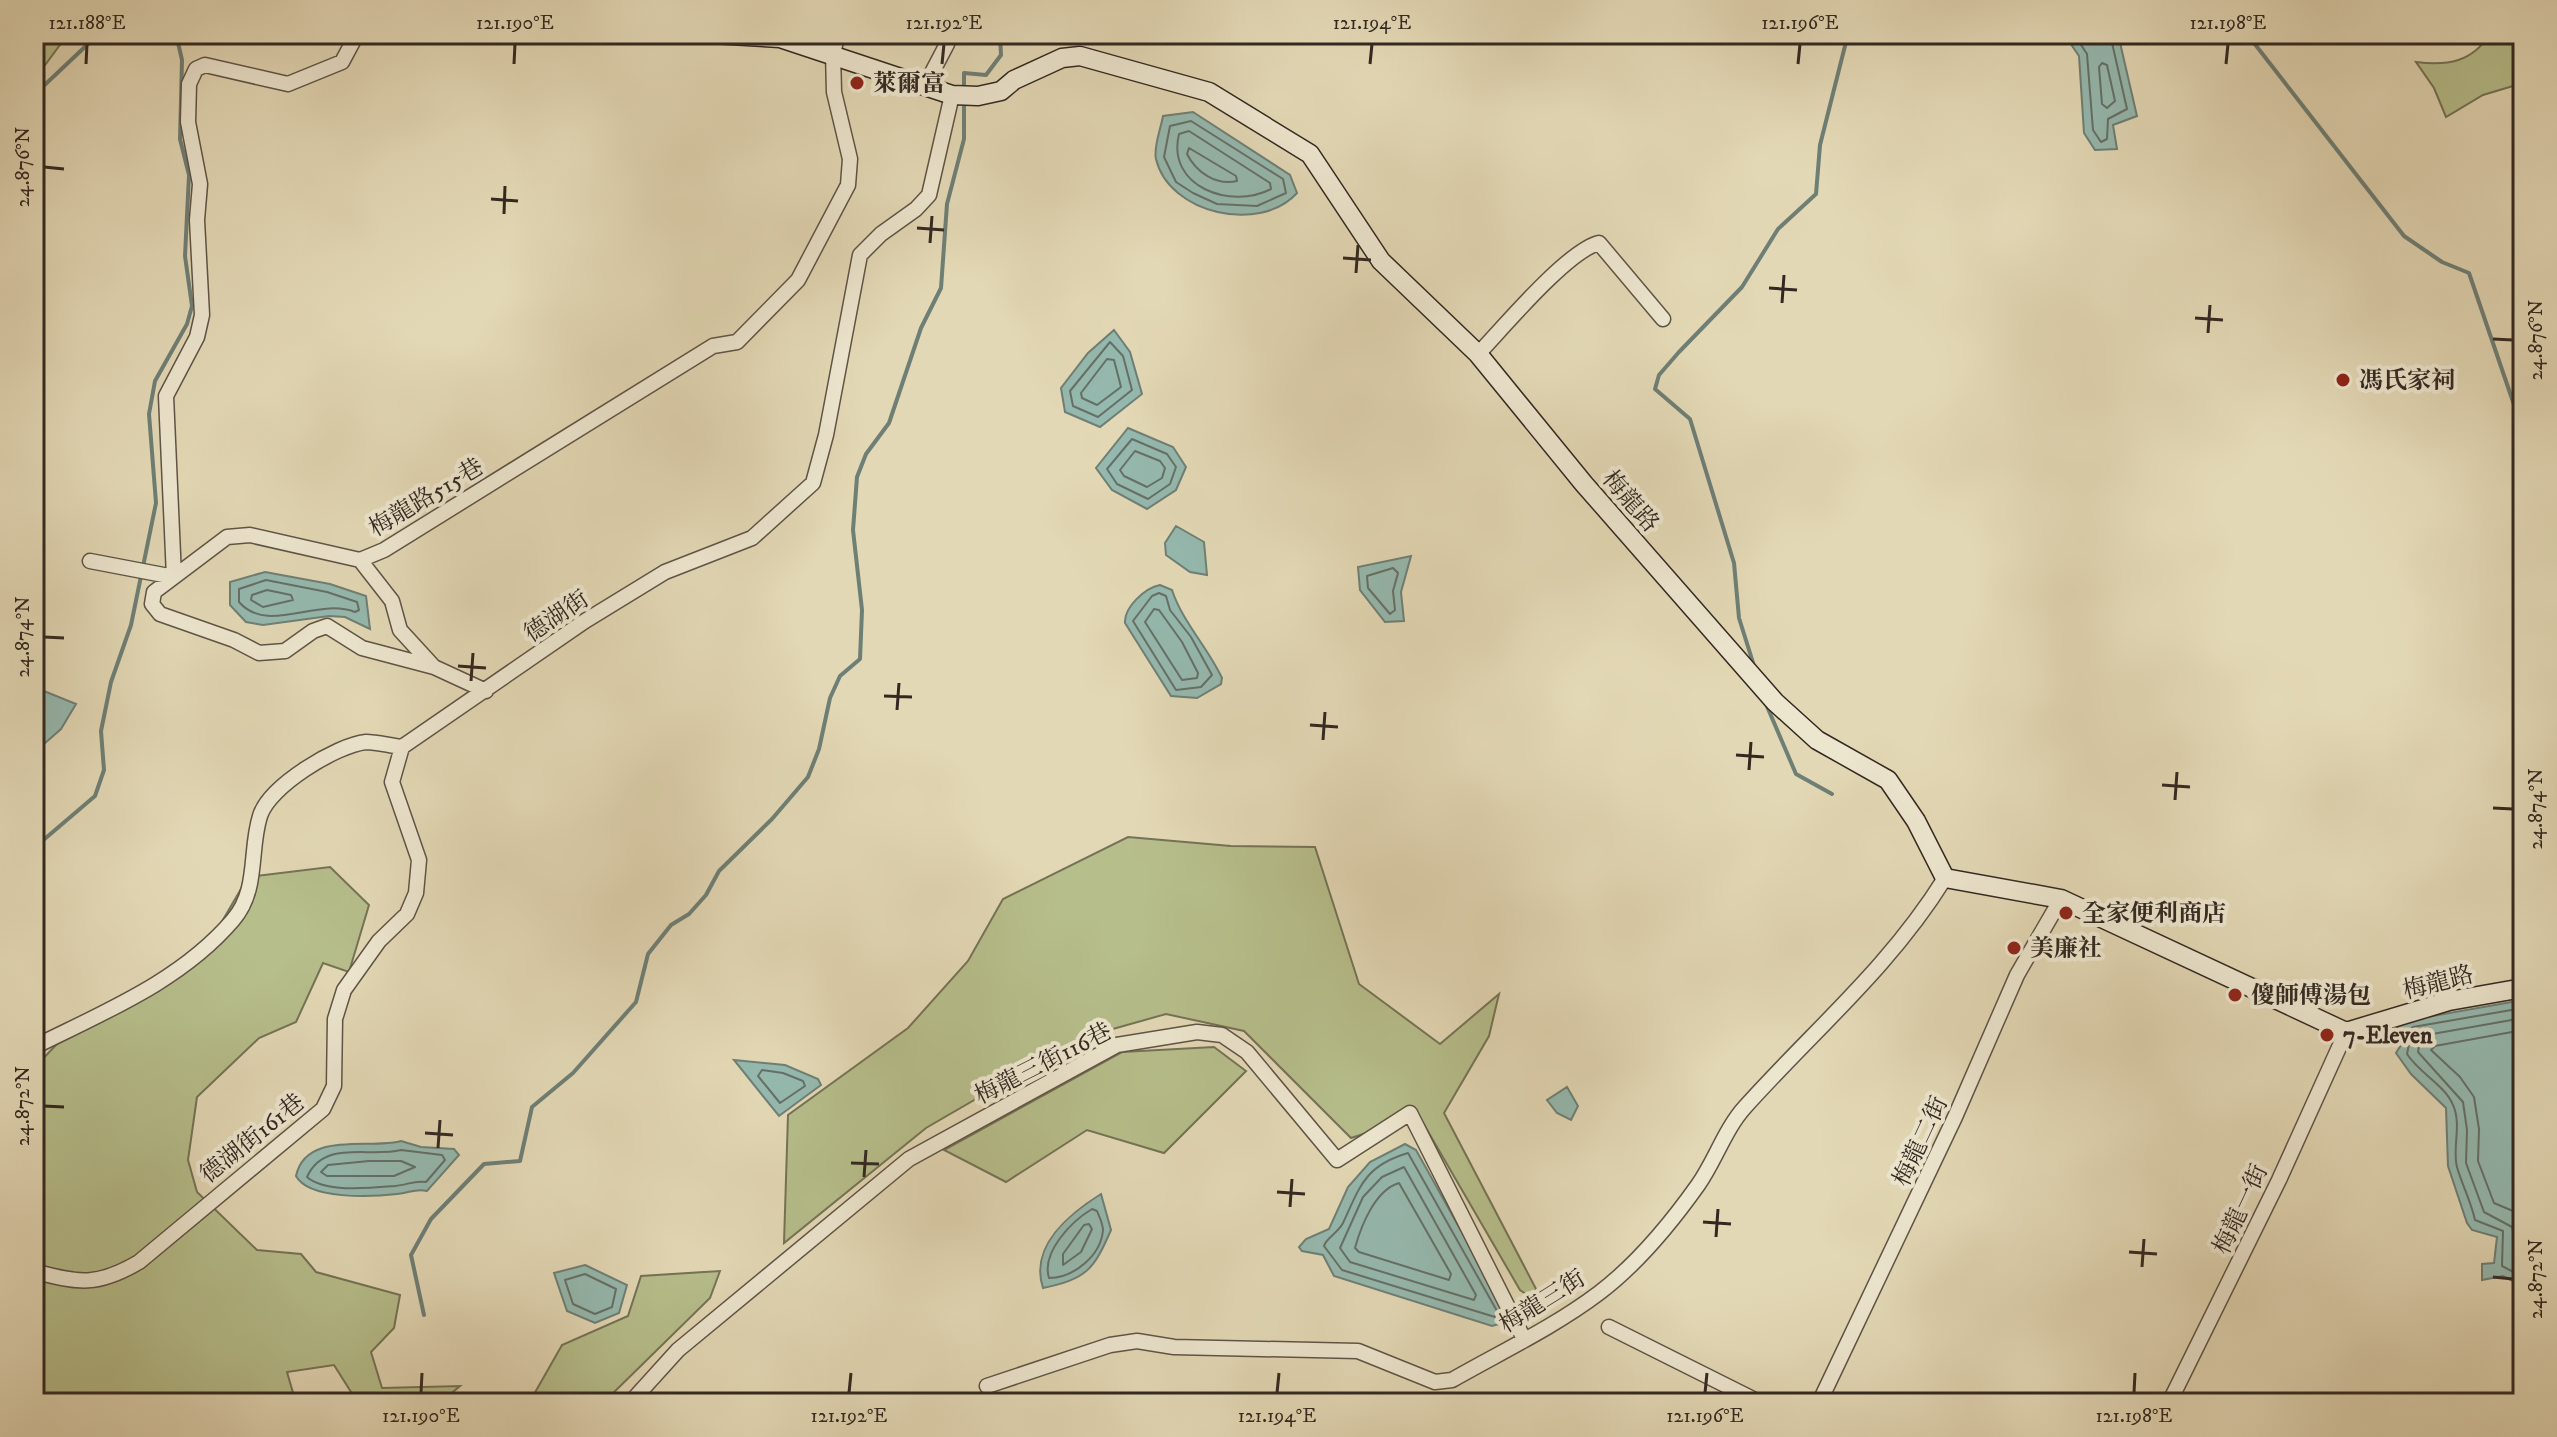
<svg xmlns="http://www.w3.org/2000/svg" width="2557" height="1437" font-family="'IM FELL DW Pica','Noto Serif TC',serif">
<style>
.green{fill:#b6be8b;stroke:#747356;stroke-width:2}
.water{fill:#95b9af;stroke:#6e7f76;stroke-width:2}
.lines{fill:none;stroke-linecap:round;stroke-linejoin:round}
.shore{stroke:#647068;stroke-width:2}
.stream{stroke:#6e7f76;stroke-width:4}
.street-casing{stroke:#5f5446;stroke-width:17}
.secondary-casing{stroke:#332821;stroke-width:21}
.street{stroke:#ede6cf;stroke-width:14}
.secondary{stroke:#ede6cf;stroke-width:18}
.ticks{fill:none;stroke:#332821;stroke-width:3}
.poi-dot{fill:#8f2418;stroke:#ede6cf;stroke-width:3}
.labels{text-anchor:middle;stroke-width:8;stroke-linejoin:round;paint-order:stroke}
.poi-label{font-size:24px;font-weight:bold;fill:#332821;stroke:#ede6cf;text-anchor:start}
.street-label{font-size:24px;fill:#332821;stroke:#ede6cf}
.neatline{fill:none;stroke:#332821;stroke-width:3}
.ticks-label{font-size:20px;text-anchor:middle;fill:#332821}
</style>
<rect width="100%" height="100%" fill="#e3d8b5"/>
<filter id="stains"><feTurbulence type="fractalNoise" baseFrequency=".0025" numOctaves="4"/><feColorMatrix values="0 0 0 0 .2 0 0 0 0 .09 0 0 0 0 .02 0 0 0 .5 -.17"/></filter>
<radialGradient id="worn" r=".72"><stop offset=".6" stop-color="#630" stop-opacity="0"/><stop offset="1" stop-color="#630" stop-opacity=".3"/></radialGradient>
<path class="green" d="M34,34H68L34,80Z
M2490,34H2523V83L2483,95L2446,117L2434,88L2416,62C2448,66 2472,62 2490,34Z
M34,238L44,241L34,313Z
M1128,837L1231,846L1315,847L1359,984L1440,1044L1499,994L1489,1036L1444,1113L1546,1308L1520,1290L1419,1116L1351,1138L1244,1031L1166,1014L1081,1038L926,1128L784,1243L788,1115L908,1028L968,961L1003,899Z
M330,867L369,905L349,972L323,963L296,1022L259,1038L197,1097L188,1160L197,1192L257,1250L301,1254L316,1272L400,1295L394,1328L371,1352L382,1388L460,1386L440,1403H358L334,1365L287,1372L296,1403H34V1068L56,1045L207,947L248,877Z
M1214,1047L1246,1071L1164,1153L1087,1130L1006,1182L944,1150L1122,1052Z
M720,1271L710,1298L603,1403H529L562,1345L628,1316L641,1276Z"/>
<path class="water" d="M2064,34H2118L2137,116L2113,125L2117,149L2095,150L2084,133L2079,56Z
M1193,112L1290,175L1297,193C1260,234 1169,214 1156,159C1153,148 1161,128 1163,116Z
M1114,330L1130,352L1142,394L1100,427L1065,412L1061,388L1088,353Z
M1128,428L1173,447L1186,467L1176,490L1147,509L1112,490L1096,468Z
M1176,526L1204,542L1207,575L1190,572L1166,555L1165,543Z
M1411,556L1401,592L1404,621L1385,622L1360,590L1358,567Z
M265,572L330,584L366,596L370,629L345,617L329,616L263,625L246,622L230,605V582Z
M1160,585L1172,590C1182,621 1208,648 1222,678L1221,684L1197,698L1171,696L1125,623C1124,607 1145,588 1160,585Z
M34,687L76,704L61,729L44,744L34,737Z
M2523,1000V1286L2503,1276L2482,1280V1264L2494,1263L2497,1237L2472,1230L2467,1223L2448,1166L2446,1108L2411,1074L2396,1053L2401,1045L2390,1035V1031L2410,1020Z
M734,1060L785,1065L818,1079L821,1085L779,1116Z
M1567,1087L1578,1106L1571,1120L1557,1113L1547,1100Z
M401,1141L421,1147L454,1149L459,1155L427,1191C415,1188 410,1193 397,1194C372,1197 309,1200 296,1176C306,1130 370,1150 401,1141Z
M1405,1144L1416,1150L1508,1315L1503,1323L1492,1326L1334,1276L1323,1255L1302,1251L1299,1247L1306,1239L1329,1229L1348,1187L1370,1162Z
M1101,1194L1111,1230C1094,1269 1086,1280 1043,1288C1029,1246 1069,1214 1101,1194Z
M585,1265L627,1285L619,1313L595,1323L567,1311L554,1273Z"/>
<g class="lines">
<path class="shore" d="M2074,34L2087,54L2093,130L2101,142L2107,139L2108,119L2127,109L2110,34
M2102,63L2107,65L2115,101L2107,108L2102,104L2099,67Z
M1191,121L1283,179L1286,193L1257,206L1217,204L1193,193L1176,182L1164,157L1170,126Z
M1189,131L1270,183L1271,189C1231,210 1166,187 1179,134Z
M1189,148L1236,176L1237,181C1216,186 1196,172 1187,154Z
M1110,342L1123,356L1132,390L1098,417L1073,406L1070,391Z
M1107,359L1114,360L1121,387L1097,405L1082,398L1081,393Z
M1132,439L1167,454L1176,467L1170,484L1148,499L1117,484L1107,469Z
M1135,451L1160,461L1165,468L1162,478L1147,487L1124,476L1120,470Z
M1393,568L1398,573L1393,591L1395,610L1390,614L1368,588L1367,576Z
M266,580L327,592L357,602L359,610L355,612C317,597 268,635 239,602V589Z
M267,590L291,595L293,600L263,607L251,600L252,595Z
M1159,593L1166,596L1170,610L1191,637L1212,675L1201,687L1176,690L1133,621L1152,596Z
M1154,609L1159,610L1182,642L1198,673L1197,678L1182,680L1145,622Z
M2523,1008L2413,1027L2404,1034L2409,1044L2407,1054C2419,1073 2445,1085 2453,1105C2462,1125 2452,1148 2457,1167C2462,1185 2471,1201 2475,1220L2503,1231L2502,1266L2523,1277
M2523,1018L2421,1036L2418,1052L2463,1102L2467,1130L2466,1163L2484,1212L2512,1227L2515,1238L2513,1259L2523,1266
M2523,1030L2435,1046L2431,1050L2460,1077L2474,1097L2479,1129L2478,1161L2494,1203L2513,1211L2523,1222
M762,1070L783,1073L803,1081L805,1086L780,1103L758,1076Z
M401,1150L442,1155L445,1160L426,1182C415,1180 407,1185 395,1186C371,1188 325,1193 307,1177C324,1139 368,1158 401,1150Z
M1408,1153L1497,1311L1495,1317L1342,1270L1324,1246C1326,1238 1338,1233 1343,1223C1360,1187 1364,1166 1408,1153Z
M369,1161H401L415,1167L394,1176H327L321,1172L328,1165Z
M1404,1167L1476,1295L1474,1300L1350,1262L1340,1248L1363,1197L1382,1177Z
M1399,1183L1451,1274L1449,1280L1359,1252L1355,1248C1361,1226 1375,1190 1399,1183Z
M1092,1209L1097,1211C1099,1216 1103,1224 1103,1230C1101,1256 1073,1278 1049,1278C1041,1252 1072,1221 1092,1209Z
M1084,1225L1089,1224L1092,1229L1081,1252L1063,1265V1254Z
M585,1274L616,1289L612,1307L595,1314L573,1304L565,1280Z"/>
<path class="stream" d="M2247,34L2404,236L2442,262L2469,273L2523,431
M964,92V73L986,75L1001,55L1000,34
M34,95L88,44L92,34
M1755,669L1739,618L1734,563L1690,419L1655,389L1659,375L1679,352L1742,287L1778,229L1816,194L1820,145L1848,34
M1766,704L1796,774L1832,794
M34,848L95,796L104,770L101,731L111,682L131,625L156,503L149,414L155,381L187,324L192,306L185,256L189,175L180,139L182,60L176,34
M424,1315L411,1255L431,1219L484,1164L520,1161L532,1107L573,1073L636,1002L648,954L671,925L689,914L706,895L719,871L772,819L808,777L819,749L830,698L840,676L860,659L862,610L853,530L857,477L866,454L889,423L921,328L941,288L947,204L964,139V101"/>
<g class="street-casing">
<path id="street" d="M925,86L947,44
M1478,354C1503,328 1567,251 1599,243L1663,319
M360,560L392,601L400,630L433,666
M90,561L174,577L166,396L197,337L202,315L197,220L200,184L188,122L189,84L196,69L205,65L288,84L342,62L357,34
M486,691L434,667L362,648L327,626L313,631L285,651L259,653L234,640L160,614L152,604L154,592L227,537L250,535L360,560L384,550L713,346L737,342L798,280L848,185L850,159L834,92L833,53L838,34
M34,1047C104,1012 181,981 233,920C259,890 249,851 260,816C269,786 337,745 366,742C377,742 391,746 402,747L585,621L665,572L752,538L813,483L826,435L860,255L881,234L916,209L929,195L952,95
M34,1271C79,1284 98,1286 139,1262L323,1109L334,1086L335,1019L344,990L379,941L407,914L416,893L419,860L392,782L402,747
M1609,1327L1761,1403
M987,1386L1110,1345L1137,1341L1174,1347L1358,1351L1435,1382L1452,1380C1501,1352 1554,1327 1599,1293C1636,1265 1671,1223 1698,1185C1715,1161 1725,1129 1745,1107C1814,1030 1889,968 1945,878
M630,1403L678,1350L909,1159L1117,1045L1197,1032L1222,1035L1247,1052L1337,1160L1410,1113L1524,1339
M1819,1403L1955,1117L2017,975L2061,899
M2169,1403L2279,1180L2346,1032"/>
</g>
<g class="secondary-casing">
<path id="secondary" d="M712,34L780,38L952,95L978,96L1001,91L1014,80L1062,58L1080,56L1209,92L1310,154L1381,261L1478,354L1584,484L1775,702L1817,740L1888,780L1916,821L1945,878L2061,899L2346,1032L2449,1001L2523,988"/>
</g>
<use href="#street" class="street"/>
<use href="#secondary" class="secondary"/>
</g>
<path class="ticks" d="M86,64L87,44M514,64L515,44M942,64L944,44M1370,64L1372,44M1798,64L1800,44M2226,64L2228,44M44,167L64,169M491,199L518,201M504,214L505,186M917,228L944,230M930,243L932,216M1343,258L1371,260M1356,273L1358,245M1769,288L1797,290M1782,303L1784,275M2195,318L2223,320M2208,333L2210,305M2493,339L2513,340M44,637L64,638M458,666L486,668M471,681L473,653M884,696L912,697M897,710L899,683M1310,725L1338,727M1323,740L1325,712M1736,755L1764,757M1749,770L1751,742M2162,785L2190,787M2175,800L2177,772M2493,808L2513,809M44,1106L64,1107M425,1133L453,1135M438,1148L440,1120M851,1163L879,1164M864,1177L866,1150M1277,1192L1305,1194M1290,1207L1292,1179M1703,1222L1731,1224M1716,1237L1718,1209M2129,1252L2157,1254M2142,1267L2144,1239M2493,1277L2513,1279M421,1393L422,1373M849,1393L851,1373M1277,1393L1279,1373M1705,1393L1707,1373M2134,1393L2135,1373"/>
<g class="poi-dot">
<circle cx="857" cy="83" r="8"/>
<circle cx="2343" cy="380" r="8"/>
<circle cx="2066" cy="913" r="8"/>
<circle cx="2014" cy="948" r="8"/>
<circle cx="2235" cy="995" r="8"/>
<circle cx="2327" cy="1035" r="8"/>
</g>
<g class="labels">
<g class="poi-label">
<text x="873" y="91">萊爾富</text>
<text x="2359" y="388">馮氏家祠</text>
<text x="2082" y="921">全家便利商店</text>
<text x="2030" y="956">美廉社</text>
<text x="2251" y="1003">傻師傅湯包</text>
<text x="2343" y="1043">7-Eleven</text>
</g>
<g class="street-label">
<text transform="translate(426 497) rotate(-31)" y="8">梅龍路515巷</text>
<text transform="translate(1631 501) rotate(49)" y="8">梅龍路</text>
<text transform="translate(556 616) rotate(-34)" y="8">德湖街</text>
<text transform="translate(2438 982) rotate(-14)" y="8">梅龍路</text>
<text transform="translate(1043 1063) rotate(-27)" y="8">梅龍三街116巷</text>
<text transform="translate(252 1138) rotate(-39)" y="8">德湖街161巷</text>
<text transform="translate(1920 1141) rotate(-65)" y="8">梅龍二街</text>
<text transform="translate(2240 1209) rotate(-65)" y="8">梅龍一街</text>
<text transform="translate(1542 1301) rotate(-32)" y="8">梅龍三街</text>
</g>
</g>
<rect width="2557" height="1437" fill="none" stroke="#e3d8b5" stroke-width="88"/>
<rect x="44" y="44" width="2469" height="1349" class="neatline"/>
<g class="ticks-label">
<text x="87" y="29">121.188°E</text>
<text x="515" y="29">121.190°E</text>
<text x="944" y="29">121.192°E</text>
<text x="1372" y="29">121.194°E</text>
<text x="1800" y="29">121.196°E</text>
<text x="2228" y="29">121.198°E</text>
<text transform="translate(22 167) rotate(-90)" y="7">24.876°N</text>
<text transform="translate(2535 340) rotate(-90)" y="7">24.876°N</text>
<text transform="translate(22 637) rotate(-90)" y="7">24.874°N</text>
<text transform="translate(2535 809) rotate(-90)" y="7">24.874°N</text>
<text transform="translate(22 1106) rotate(-90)" y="7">24.872°N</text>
<text transform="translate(2535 1279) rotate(-90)" y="7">24.872°N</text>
<text x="421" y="1422">121.190°E</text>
<text x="849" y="1422">121.192°E</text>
<text x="1277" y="1422">121.194°E</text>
<text x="1705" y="1422">121.196°E</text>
<text x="2134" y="1422">121.198°E</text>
</g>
<rect width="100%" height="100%" filter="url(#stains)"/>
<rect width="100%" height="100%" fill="url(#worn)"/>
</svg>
